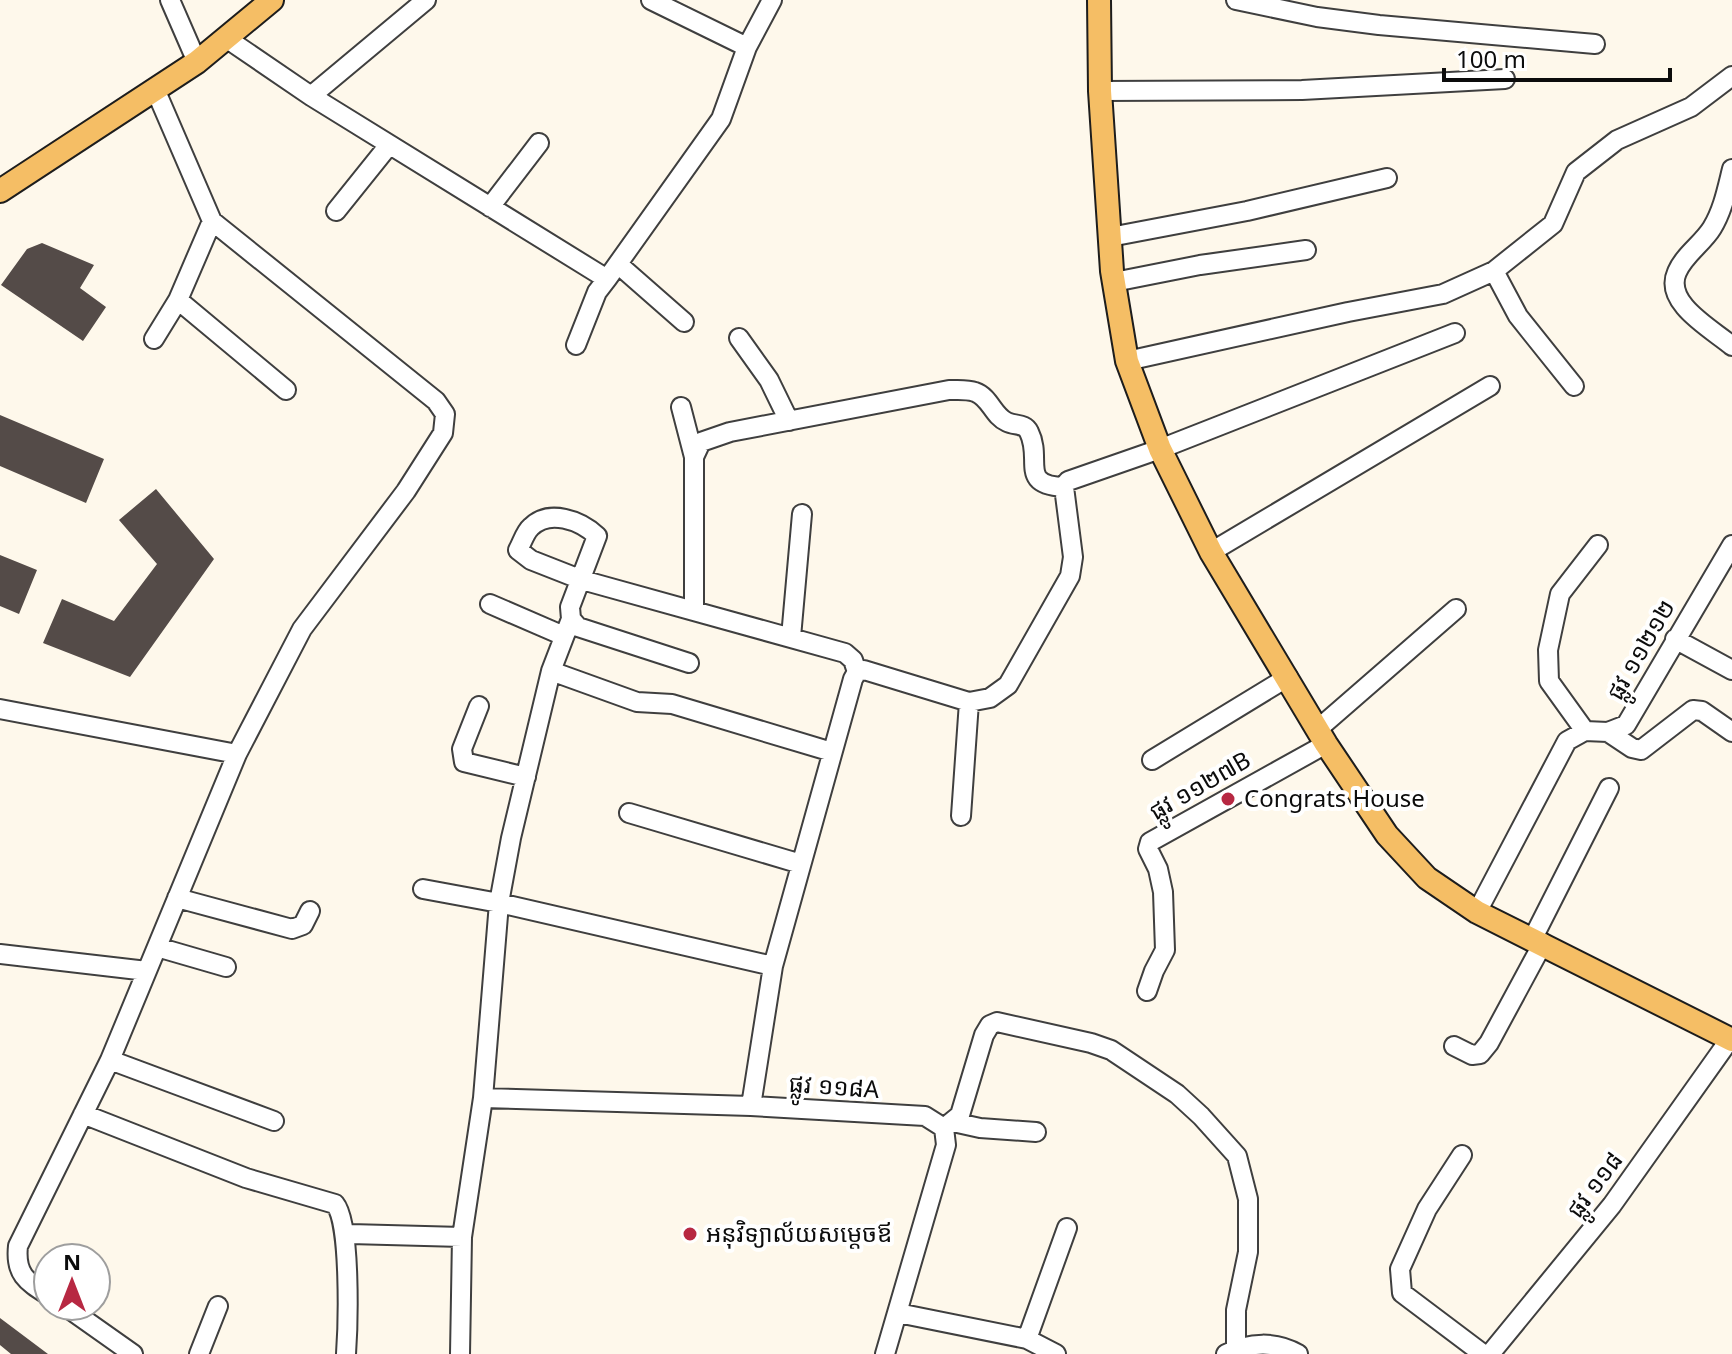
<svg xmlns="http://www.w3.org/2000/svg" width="1732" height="1354" font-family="Georgia,'Noto Sans Khmer',serif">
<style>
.building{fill:#544b48}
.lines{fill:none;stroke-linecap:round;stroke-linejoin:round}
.minor-casing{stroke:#3f3f3f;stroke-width:22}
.major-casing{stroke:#1d1d1d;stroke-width:26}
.minor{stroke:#fff;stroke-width:18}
.major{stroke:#f5be65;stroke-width:22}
.poi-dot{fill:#b72842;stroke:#fff;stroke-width:3}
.labels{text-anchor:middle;stroke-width:8;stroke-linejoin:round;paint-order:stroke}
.street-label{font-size:24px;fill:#0c0c0c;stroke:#fff}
.poi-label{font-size:24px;fill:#0c0c0c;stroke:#fff;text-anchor:start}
</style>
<rect width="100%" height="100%" fill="#fef8eb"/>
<path class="building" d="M42,243L94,265L80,288L106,307L83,341L1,285L27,249Z
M0,415L104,459L86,503L0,466Z
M156,489L214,559L130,677L43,643L62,599L114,621L157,564L119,520Z
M0,555L37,570L19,614L0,606Z
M0,1318L48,1354H11L0,1345Z"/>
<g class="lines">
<g class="minor-casing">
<path id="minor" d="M170,0L197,62
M651,0L747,47
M1236,0L1317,17L1379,25L1595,44
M226,38L311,96L607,279L721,119L747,47L772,0
M1100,91L1302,90L1505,79
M311,96L426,0
M1732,169C1727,189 1723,210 1712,228C1703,243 1684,255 1677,272C1663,303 1712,329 1732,346
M490,207L539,143
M336,211L389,145
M1110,237L1247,211L1387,178
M619,265L684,322
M1494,271L1518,316L1574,386
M1114,282L1200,265L1306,250
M178,300L286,390
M739,338L769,380L789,421
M154,339L178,300L212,221
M576,345L597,292L607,279
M1127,361L1348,312L1443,294L1494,271L1553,224L1576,172L1617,140L1691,107L1732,76
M681,407L694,457V611
M694,457L701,442L730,432L949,390C958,390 967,389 975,392C990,397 993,416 1007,422C1015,426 1025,423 1029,432C1043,460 1018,485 1064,487L1068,481L1160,449L1455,333
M1211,552L1490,386
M490,604L564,636
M791,637L802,514
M1675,639L1732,670
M689,663L578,627L571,619L570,607L597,536C580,520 549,509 531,527C525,532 522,543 518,550L531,560L582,580L845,653L853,660L857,672
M551,671L637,702L672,704L832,752
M857,672L864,670L969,702L990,698L1008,685L1070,576L1073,557L1064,487
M479,706L462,749L464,762L526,777
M0,709L237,754
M1318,729L1456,609
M1585,731L1549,681L1548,650L1560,594L1598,545
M1608,732L1632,748L1641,750L1693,710L1702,711L1732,732
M1152,760L1288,677
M629,813L801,864
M961,816L969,702
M423,889L499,903L773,966
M177,898L292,929L303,925L310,911
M1477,912L1567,741L1585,731L1608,732L1626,725L1732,545
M1533,938L1609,788
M157,947L226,967
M0,954L147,971
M1147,991L1154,971L1165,950L1163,892L1158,869L1148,849L1150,842L1326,744
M1454,1046L1472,1055L1480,1054L1489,1043L1543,943
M110,1060L274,1121
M483,1098L751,1106L925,1116L944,1128L946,1145L885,1354
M751,1106L773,966L853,679L857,672
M83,1114L246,1178L335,1204C351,1223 348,1326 346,1354
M953,1122L980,1128L1036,1132
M944,1128L960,1115L984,1035L990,1025L997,1022L1091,1043L1111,1050L1177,1094L1201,1116L1237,1156L1248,1199V1252L1236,1310V1349
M1462,1155L1427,1209L1400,1269L1402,1293L1483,1354
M346,1237L350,1234L462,1237
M48,1295C26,1281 15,1274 18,1246L110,1060L237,754L302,629L406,491L443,433L445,414L436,401L212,221L155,89
M65,1306L133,1354
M898,1313L1027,1339L1056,1354
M1027,1339L1067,1228
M199,1354L218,1306
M460,1354L462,1237L483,1098L499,903L511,838L551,671L571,619
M1226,1354C1249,1342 1276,1341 1298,1354
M1490,1354L1612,1205L1730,1039"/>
</g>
<g class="major-casing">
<path id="major" d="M1099,0L1100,91L1112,271L1127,361L1160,449L1211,552L1326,744L1387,835L1427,878L1477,912L1732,1040
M0,191L197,62L272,0"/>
</g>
<use href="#minor" class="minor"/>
<use href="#major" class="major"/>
</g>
<g class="poi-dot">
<circle cx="1228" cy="799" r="8"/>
<circle cx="690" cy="1234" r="8"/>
</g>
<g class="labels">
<g class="street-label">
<text transform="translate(1641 650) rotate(-60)" y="8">ផ្លូវ ១១២១២</text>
<text transform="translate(1200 786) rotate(-30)" y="8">ផ្លូវ ១១២៧B</text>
<text transform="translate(834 1087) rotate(4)" y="8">ផ្លូវ ១១៨A</text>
<text transform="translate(1595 1185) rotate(-53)" y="8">ផ្លូវ ១១៨</text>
</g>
<g class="poi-label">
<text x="1244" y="807">Congrats House</text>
<text x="706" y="1242">អនុវិទ្យាល័យសម្តេចឪ</text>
</g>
</g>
<g transform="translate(72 1282)"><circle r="38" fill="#ffffff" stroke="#9e9e9e" stroke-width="2"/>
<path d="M0-6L14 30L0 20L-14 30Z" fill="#b72842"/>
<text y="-12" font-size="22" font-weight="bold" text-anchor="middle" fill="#0c0c0c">N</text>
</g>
<path d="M1444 68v12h226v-12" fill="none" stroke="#0c0c0c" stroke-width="4"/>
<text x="1456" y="68" font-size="24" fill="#0c0c0c" stroke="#ffffff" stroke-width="6" paint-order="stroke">100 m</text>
</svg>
